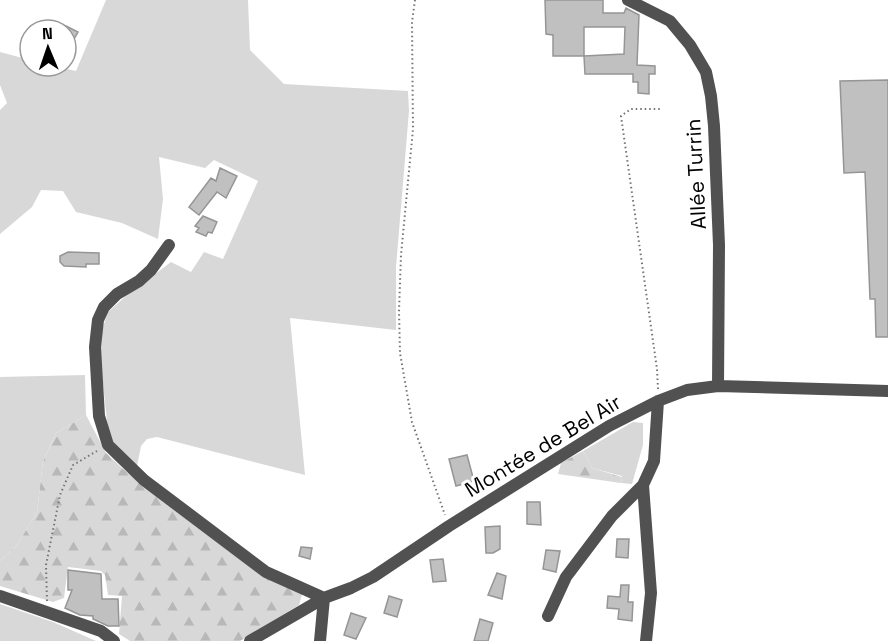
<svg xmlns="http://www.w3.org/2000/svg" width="888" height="641" font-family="'Space Grotesk',sans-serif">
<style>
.grass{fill:#d8d8d8}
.forest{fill:url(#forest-firs)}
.building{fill:#c0c0c0;stroke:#959595;stroke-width:1.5;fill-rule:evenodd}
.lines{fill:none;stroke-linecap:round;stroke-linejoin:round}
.path{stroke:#737373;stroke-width:2;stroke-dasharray:1.5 3;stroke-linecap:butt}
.minor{stroke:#515151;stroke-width:12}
.labels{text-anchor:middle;stroke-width:6;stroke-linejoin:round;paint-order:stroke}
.street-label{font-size:21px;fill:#000;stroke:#fff}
</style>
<defs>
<pattern id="forest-firs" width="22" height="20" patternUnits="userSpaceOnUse" patternTransform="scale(1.5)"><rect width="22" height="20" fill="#d8d8d8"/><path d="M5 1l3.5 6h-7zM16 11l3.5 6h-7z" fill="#b8b8b8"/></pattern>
</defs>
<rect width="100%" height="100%" fill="#fff"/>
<path class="grass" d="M106,0H248L250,50L284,84L408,91L409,111L396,267V330L290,318L305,475L157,437L147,439L141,446L137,466L114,444L108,431L100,355L102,330L108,312L126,296L171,262L191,272L204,252L223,259L258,181L214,160L205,168L159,157L163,199L158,239L122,223L76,212L63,191L41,190L32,207L0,234V110L7,103L0,85V52L30,60V66H54L76,71Z
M85,375L86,415L56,433L43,461L37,512L17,545L0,561V377Z
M633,422L643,423V445L632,484L621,483L622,476L592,468L583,451Z
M0,604L53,622L96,641H0Z"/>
<path class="forest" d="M86,415L106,453L123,469L266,577L303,591L299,605L240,641H130L119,634L122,596L108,595L105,575L101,571L68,567L64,598L53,602L0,586V561L17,545L37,512L43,461L56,433Z
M583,451L592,468L622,477L621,483L558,474L561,463Z"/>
<path class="building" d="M545,0H603V13H624L626,8L639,15L637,65L655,66V74H649V94L638,93V82H633V74H585L584,56H553V35L546,34ZM584,27H625L624,54L584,56Z
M66,26L78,32L66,53Z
M888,80V337H876L875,299H870L865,172L844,173L840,81Z
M220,168L237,176L226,198L217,192L199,215L189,207L211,178L216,181Z
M203,216L217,222L212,233L208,232L206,236L196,232L199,228L195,226Z
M68,252L99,253V264H86V267L64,266L60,262V256Z
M467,455L474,481L456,486L449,459Z
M527,502H540L541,525L527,524Z
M500,526V549L493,553H486L485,527Z
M617,539H629L628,558L616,557Z
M301,547L312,548L310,559L299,556Z
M546,550L560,551L556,572L543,569Z
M443,559L446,581L433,582L430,560Z
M68,570L101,574L102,599H118L119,626H108L93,619V616L80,615L65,608L72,590H68Z
M497,573L506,576L502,599L488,595Z
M621,585H629L628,602H633L632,621L618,619L619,609L607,608L608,596L620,597Z
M389,596L402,600L397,617L384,613Z
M351,613L366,618L356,639L344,635Z
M480,619L493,623L488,641H474Z"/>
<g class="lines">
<path class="path" d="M415,0L412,22L413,129L401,255L399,311L400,353L412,422L445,515
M658,389L657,369L621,116L631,109H660
M47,601L46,565L60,495L73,465L97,451"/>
<path class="minor" d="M628,0L670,21L690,45L706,72L711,96L714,126L719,245L718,386
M169,245L151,270L139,281L117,294L104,307L98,320L95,347L99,416L108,445L144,480L266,572L324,598L320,641
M0,596L101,631L114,641
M548,616L566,577L612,516L643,485
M250,641L324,598L351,588L373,577L449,526L609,426L658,401L687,390L718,386L888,391
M646,641L651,593L643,485L654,461L658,401"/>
</g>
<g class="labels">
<g class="street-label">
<text transform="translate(696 174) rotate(-93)" y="7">Allée Turrin</text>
<text transform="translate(543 446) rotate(-31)" y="7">Montée de Bel Air</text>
</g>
</g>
<g transform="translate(48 48) rotate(358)"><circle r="28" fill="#ffffff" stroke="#999999" stroke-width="1.5"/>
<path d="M0-4.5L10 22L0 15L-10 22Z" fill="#000000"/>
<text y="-9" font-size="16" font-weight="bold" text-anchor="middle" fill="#000000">N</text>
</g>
</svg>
